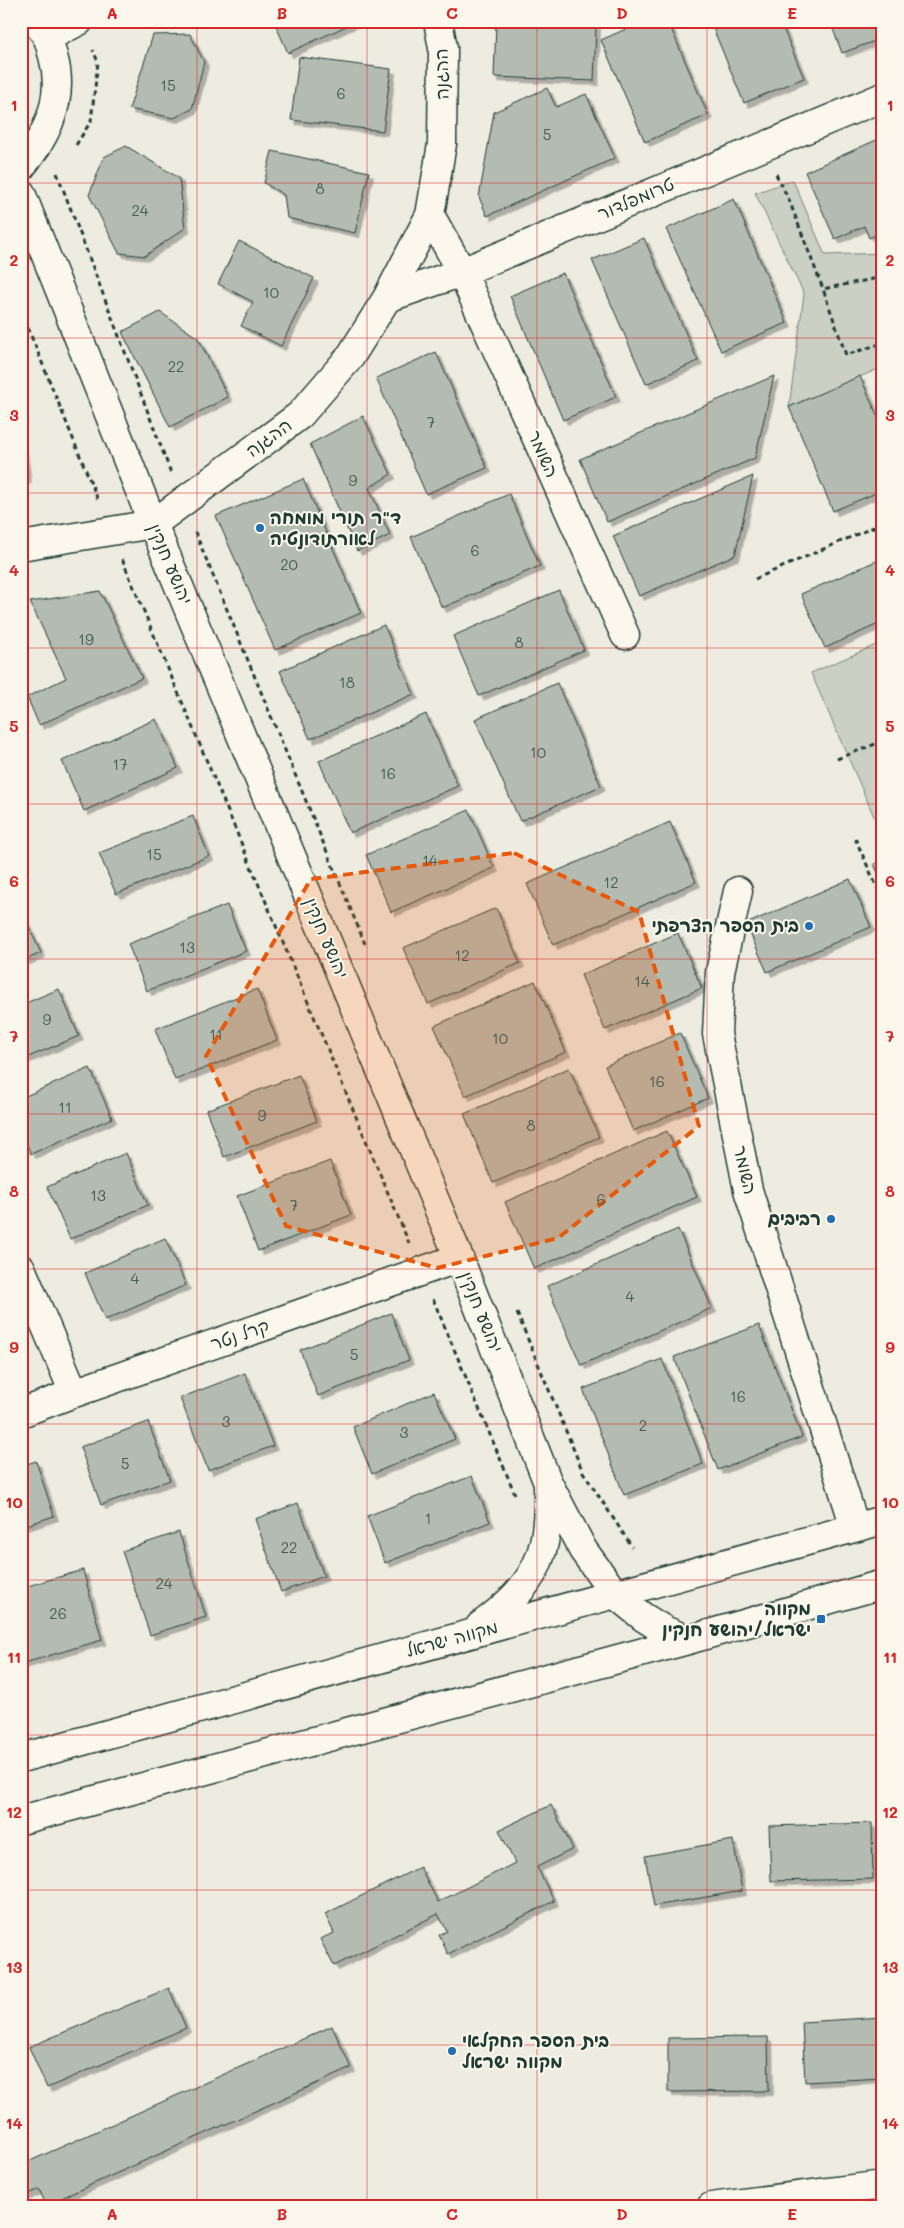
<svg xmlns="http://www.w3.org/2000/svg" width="904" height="2228" font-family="Mali,'Playpen Sans Hebrew',sans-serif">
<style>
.green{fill:#cbcfc4;stroke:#75867c}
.building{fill:#b4bbb0;stroke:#1f3d34;filter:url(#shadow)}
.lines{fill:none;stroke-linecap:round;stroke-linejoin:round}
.street-casing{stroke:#1f3d34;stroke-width:31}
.secondary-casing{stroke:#1f3d34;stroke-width:31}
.path{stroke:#1f3d34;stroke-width:3;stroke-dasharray:5 4;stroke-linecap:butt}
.street{stroke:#fbf7ec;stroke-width:28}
.secondary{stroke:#fbf7ec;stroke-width:28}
.marked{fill:#e8590c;fill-opacity:0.2;stroke:#e8590c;stroke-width:4;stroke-dasharray:10 6;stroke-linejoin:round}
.grid{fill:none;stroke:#d62828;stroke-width:1;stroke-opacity:0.55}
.poi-dot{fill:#1f6fb2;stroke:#fbf7ec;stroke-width:2}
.labels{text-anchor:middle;stroke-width:4;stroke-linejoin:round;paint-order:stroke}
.number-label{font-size:15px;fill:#445c53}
.street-label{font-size:18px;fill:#1f3d34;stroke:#fbf7ec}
.poi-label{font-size:18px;font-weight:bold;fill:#1f3d34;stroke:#fbf7ec;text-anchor:end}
.neatline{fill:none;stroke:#d62828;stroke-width:2}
.grid-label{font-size:16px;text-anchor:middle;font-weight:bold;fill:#d62828}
</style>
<defs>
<filter id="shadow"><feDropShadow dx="4.5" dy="4.5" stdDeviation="0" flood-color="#0004"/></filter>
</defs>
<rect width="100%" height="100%" fill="#eeece1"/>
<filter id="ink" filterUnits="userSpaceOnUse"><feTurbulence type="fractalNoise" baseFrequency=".02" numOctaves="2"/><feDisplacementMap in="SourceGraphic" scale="10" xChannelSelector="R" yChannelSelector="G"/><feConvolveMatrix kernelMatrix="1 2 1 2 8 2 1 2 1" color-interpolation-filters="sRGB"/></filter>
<g filter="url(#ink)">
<path class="green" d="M793,180L825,255L883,253V367L789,407L804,294L755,193Z
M883,642V837L811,673Z"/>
<path class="building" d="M274,21H357L288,53Z
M644,21H668L708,115L645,142L601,40Z
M710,21H780L804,78L744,103Z
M830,21H883V38L842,53Z
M496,23L596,25L594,81L494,77Z
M190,34L204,62L192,109L174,118L129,109L153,35Z
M299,57L391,69L383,131L291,120Z
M547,88L556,107L586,94L615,158L487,216L479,197L494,112Z
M883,137V232L869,238L864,226L835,239L805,172Z
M126,146L179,178L185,228L145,256L119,253L89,195L104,157Z
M272,151L369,172L355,233L287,218L284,195L264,183Z
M734,199L787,323L721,351L666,229Z
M644,238L698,361L646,384L592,260Z
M239,241L314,278L281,346L241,326L253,302L218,284Z
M563,273L616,397L563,420L510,296Z
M160,312L198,338L228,397L170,427L122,332Z
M436,352L487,468L426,494L376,378Z
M774,376L755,458L607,522L580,459Z
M860,376L883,429V490L833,511L789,407Z
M363,416L391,474L369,488L390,535L357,551L310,444Z
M21,435L27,479L21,480Z
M753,476L735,555L639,596L613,536Z
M303,479L361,613L275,650L216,516Z
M509,494L540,566L442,608L411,537Z
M883,558V622L825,648L801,594Z
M559,590L584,650L479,696L453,636Z
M100,591L142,678L39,725L27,697L66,678L30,602Z
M384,625L414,694L310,739L280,671Z
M557,683L601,786L520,821L475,719Z
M426,714L458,786L350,833L319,761Z
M156,719L178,768L84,811L62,761Z
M469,810L494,868L391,912L366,855Z
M193,816L209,856L116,894L99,853Z
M670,822L696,882L553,945L527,884Z
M883,860V884L874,864Z
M850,879L871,927L767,972L746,924Z
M227,905L246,951L147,991L128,944Z
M496,908L520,963L428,1004L403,948Z
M21,910L41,953L21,962Z
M678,933L702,988L605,1030L581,975Z
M535,981L566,1052L465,1096L434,1026Z
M59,989L79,1036L21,1060V1005Z
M257,989L277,1040L175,1080L155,1029Z
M680,1033L708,1098L633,1131L605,1066Z
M90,1068L112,1118L31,1154L21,1131V1098Z
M569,1068L599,1137L493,1183L464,1114Z
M299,1075L317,1121L224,1157L206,1110Z
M667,1131L697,1197L534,1269L505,1202Z
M126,1153L148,1205L70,1239L47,1187Z
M330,1161L351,1215L258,1251L237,1196Z
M678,1229L712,1308L581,1365L547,1286Z
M165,1238L186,1285L105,1320L85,1273Z
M391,1313L409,1360L318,1396L300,1350Z
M759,1325L802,1437L718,1470L674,1357Z
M662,1359L703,1464L624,1495L583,1389Z
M245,1373L273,1446L208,1470L180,1398Z
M434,1392L455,1439L372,1474L353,1427Z
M148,1422L170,1480L101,1505L80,1447Z
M36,1461L54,1516L21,1527V1466Z
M472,1476L490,1522L385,1563L367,1516Z
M298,1503L324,1576L281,1592L255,1519Z
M179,1532L206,1617L150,1635L122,1551Z
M83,1570L102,1640L21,1664V1588Z
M551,1805L573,1849L537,1867L554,1901L448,1954L439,1935L447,1931L438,1914L334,1966L320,1939L334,1933L325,1914L420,1867L438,1902L515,1863L499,1830Z
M872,1823L873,1879L771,1881L769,1826Z
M733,1840L742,1891L654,1906L645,1856Z
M169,1988L186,2028L47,2088L29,2047Z
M883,2017V2078L805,2082L802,2022Z
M332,2026L351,2068L46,2205L39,2189L21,2197V2165Z
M768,2037L769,2091L668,2092V2038Z"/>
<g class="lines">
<g class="street-casing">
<path id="street" d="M48,37L79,21
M21,167C48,135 65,97 53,56C51,50 50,42 47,37C44,31 39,26 35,21
M430,215L462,272L625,635
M387,298L462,272L883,97
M21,546L153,524L300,415L350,357L387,298L430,215L442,144L443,48L438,21
M738,891L720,972L717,1034L748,1190L855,1527
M21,1268L74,1393
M21,1413L74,1393L459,1258
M711,2207L883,2185"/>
</g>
<g class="secondary-casing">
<path id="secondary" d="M21,193L153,524L459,1258L548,1483L583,1550L616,1595L643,1617L664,1630L688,1640
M480,1626C537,1583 549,1558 548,1487
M21,1758L883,1520
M21,1820L688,1640L883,1584"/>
</g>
<path class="path" d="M76,145L91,121L98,62L93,50
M57,173L171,473
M776,174L789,200L823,289
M883,277L823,289L846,355L883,343
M21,311L98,500
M195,532L365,944
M122,559L409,1243
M755,579L883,523
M837,759L883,741
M855,838L883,901
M433,1299L515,1494
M517,1313L583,1472L632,1547"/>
<use href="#street" class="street"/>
<use href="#secondary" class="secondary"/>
</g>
</g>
<path class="marked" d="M514,853L639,912L699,1126L558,1238L437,1268L286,1226L206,1056L311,879Z"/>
<path class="grid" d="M197,21V2207M367,21V2207M537,21V2207M707,21V2207M21,183H883M21,338H883M21,493H883M21,648H883M21,804H883M21,959H883M21,1114H883M21,1269H883M21,1424H883M21,1580H883M21,1735H883M21,1890H883M21,2045H883"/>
<g class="poi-dot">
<circle cx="260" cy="528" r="5"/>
<circle cx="809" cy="926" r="5"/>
<circle cx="831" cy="1219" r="5"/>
<rect x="816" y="1614" width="10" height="10" rx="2.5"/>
<circle cx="452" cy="2051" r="5"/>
</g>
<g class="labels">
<g class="number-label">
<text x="168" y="91">15</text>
<text x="341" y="99">6</text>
<text x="547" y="140">5</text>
<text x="320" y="194">8</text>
<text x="140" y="216">24</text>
<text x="271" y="298">10</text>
<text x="176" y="372">22</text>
<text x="431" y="428">7</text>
<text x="353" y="486">9</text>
<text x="475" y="556">6</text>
<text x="289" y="570">20</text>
<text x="86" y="645">19</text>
<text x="519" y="648">8</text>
<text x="347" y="688">18</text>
<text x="538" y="758">10</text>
<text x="120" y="770">17</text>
<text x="388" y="779">16</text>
<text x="154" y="860">15</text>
<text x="430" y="866">14</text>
<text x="611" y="888">12</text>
<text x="187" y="953">13</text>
<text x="462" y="961">12</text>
<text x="642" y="987">14</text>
<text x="47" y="1025">9</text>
<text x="216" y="1040">11</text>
<text x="500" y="1044">10</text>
<text x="657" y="1087">16</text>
<text x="65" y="1113">11</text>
<text x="262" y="1121">9</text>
<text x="531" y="1131">8</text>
<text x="98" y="1201">13</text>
<text x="601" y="1205">6</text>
<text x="294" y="1211">7</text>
<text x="135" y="1284">4</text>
<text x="630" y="1302">4</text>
<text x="354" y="1360">5</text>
<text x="738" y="1402">16</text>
<text x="226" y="1427">3</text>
<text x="643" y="1431">2</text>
<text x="404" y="1438">3</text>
<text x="125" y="1469">5</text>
<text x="428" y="1524">1</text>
<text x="289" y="1553">22</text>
<text x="164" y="1589">24</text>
<text x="58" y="1619">26</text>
</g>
<g class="street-label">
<text transform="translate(442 74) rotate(-91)" y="6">ההגנה</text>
<text transform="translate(636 199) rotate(-23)" y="6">טרומפלדור</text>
<text transform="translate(269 438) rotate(-36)" y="6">ההגנה</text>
<text transform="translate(543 454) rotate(66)" y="6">השומר</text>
<text transform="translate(170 564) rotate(67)" y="6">יהושע חנקין</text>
<text transform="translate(326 938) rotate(67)" y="6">יהושע חנקין</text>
<text transform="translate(745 1170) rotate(77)" y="6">השומר</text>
<text transform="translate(481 1312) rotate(68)" y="6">יהושע חנקין</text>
<text transform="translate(240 1335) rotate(-19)" y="6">קרל נטר</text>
<text transform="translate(452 1639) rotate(-15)" y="6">מקווה ישראל</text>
</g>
<g class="poi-label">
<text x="270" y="524" text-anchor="start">ד"ר תורי מומחה<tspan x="270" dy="21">לאורתודונטיה</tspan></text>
<text x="799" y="932">בית הספר הצרפתי</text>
<text x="821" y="1225">רביבים</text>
<text x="811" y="1615">מקווה<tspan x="811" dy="21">ישראל/יהושע חנקין</tspan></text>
<text x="462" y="2047" text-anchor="start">בית הספר החקלאי<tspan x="462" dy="21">מקווה ישראל</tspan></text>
</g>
</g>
<rect width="904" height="2228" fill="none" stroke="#fbf7ec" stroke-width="55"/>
<rect x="28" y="28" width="848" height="2172" class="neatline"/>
<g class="grid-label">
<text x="112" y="19">A</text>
<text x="282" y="19">B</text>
<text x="452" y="19">C</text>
<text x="622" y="19">D</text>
<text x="792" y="19">E</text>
<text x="14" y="111">1</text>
<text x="890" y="111">1</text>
<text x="14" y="266">2</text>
<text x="890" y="266">2</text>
<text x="14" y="421">3</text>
<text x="890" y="421">3</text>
<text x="14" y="576">4</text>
<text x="890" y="576">4</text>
<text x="14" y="732">5</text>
<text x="890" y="732">5</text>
<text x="14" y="887">6</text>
<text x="890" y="887">6</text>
<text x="14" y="1042">7</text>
<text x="890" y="1042">7</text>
<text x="14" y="1197">8</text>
<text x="890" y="1197">8</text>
<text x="14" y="1353">9</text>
<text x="890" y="1353">9</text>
<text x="14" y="1508">10</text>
<text x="890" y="1508">10</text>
<text x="14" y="1663">11</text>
<text x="890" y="1663">11</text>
<text x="14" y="1818">12</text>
<text x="890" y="1818">12</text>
<text x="14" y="1973">13</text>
<text x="890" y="1973">13</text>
<text x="14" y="2129">14</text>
<text x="890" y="2129">14</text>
<text x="112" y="2220">A</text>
<text x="282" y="2220">B</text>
<text x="452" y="2220">C</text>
<text x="622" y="2220">D</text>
<text x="792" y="2220">E</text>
</g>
</svg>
